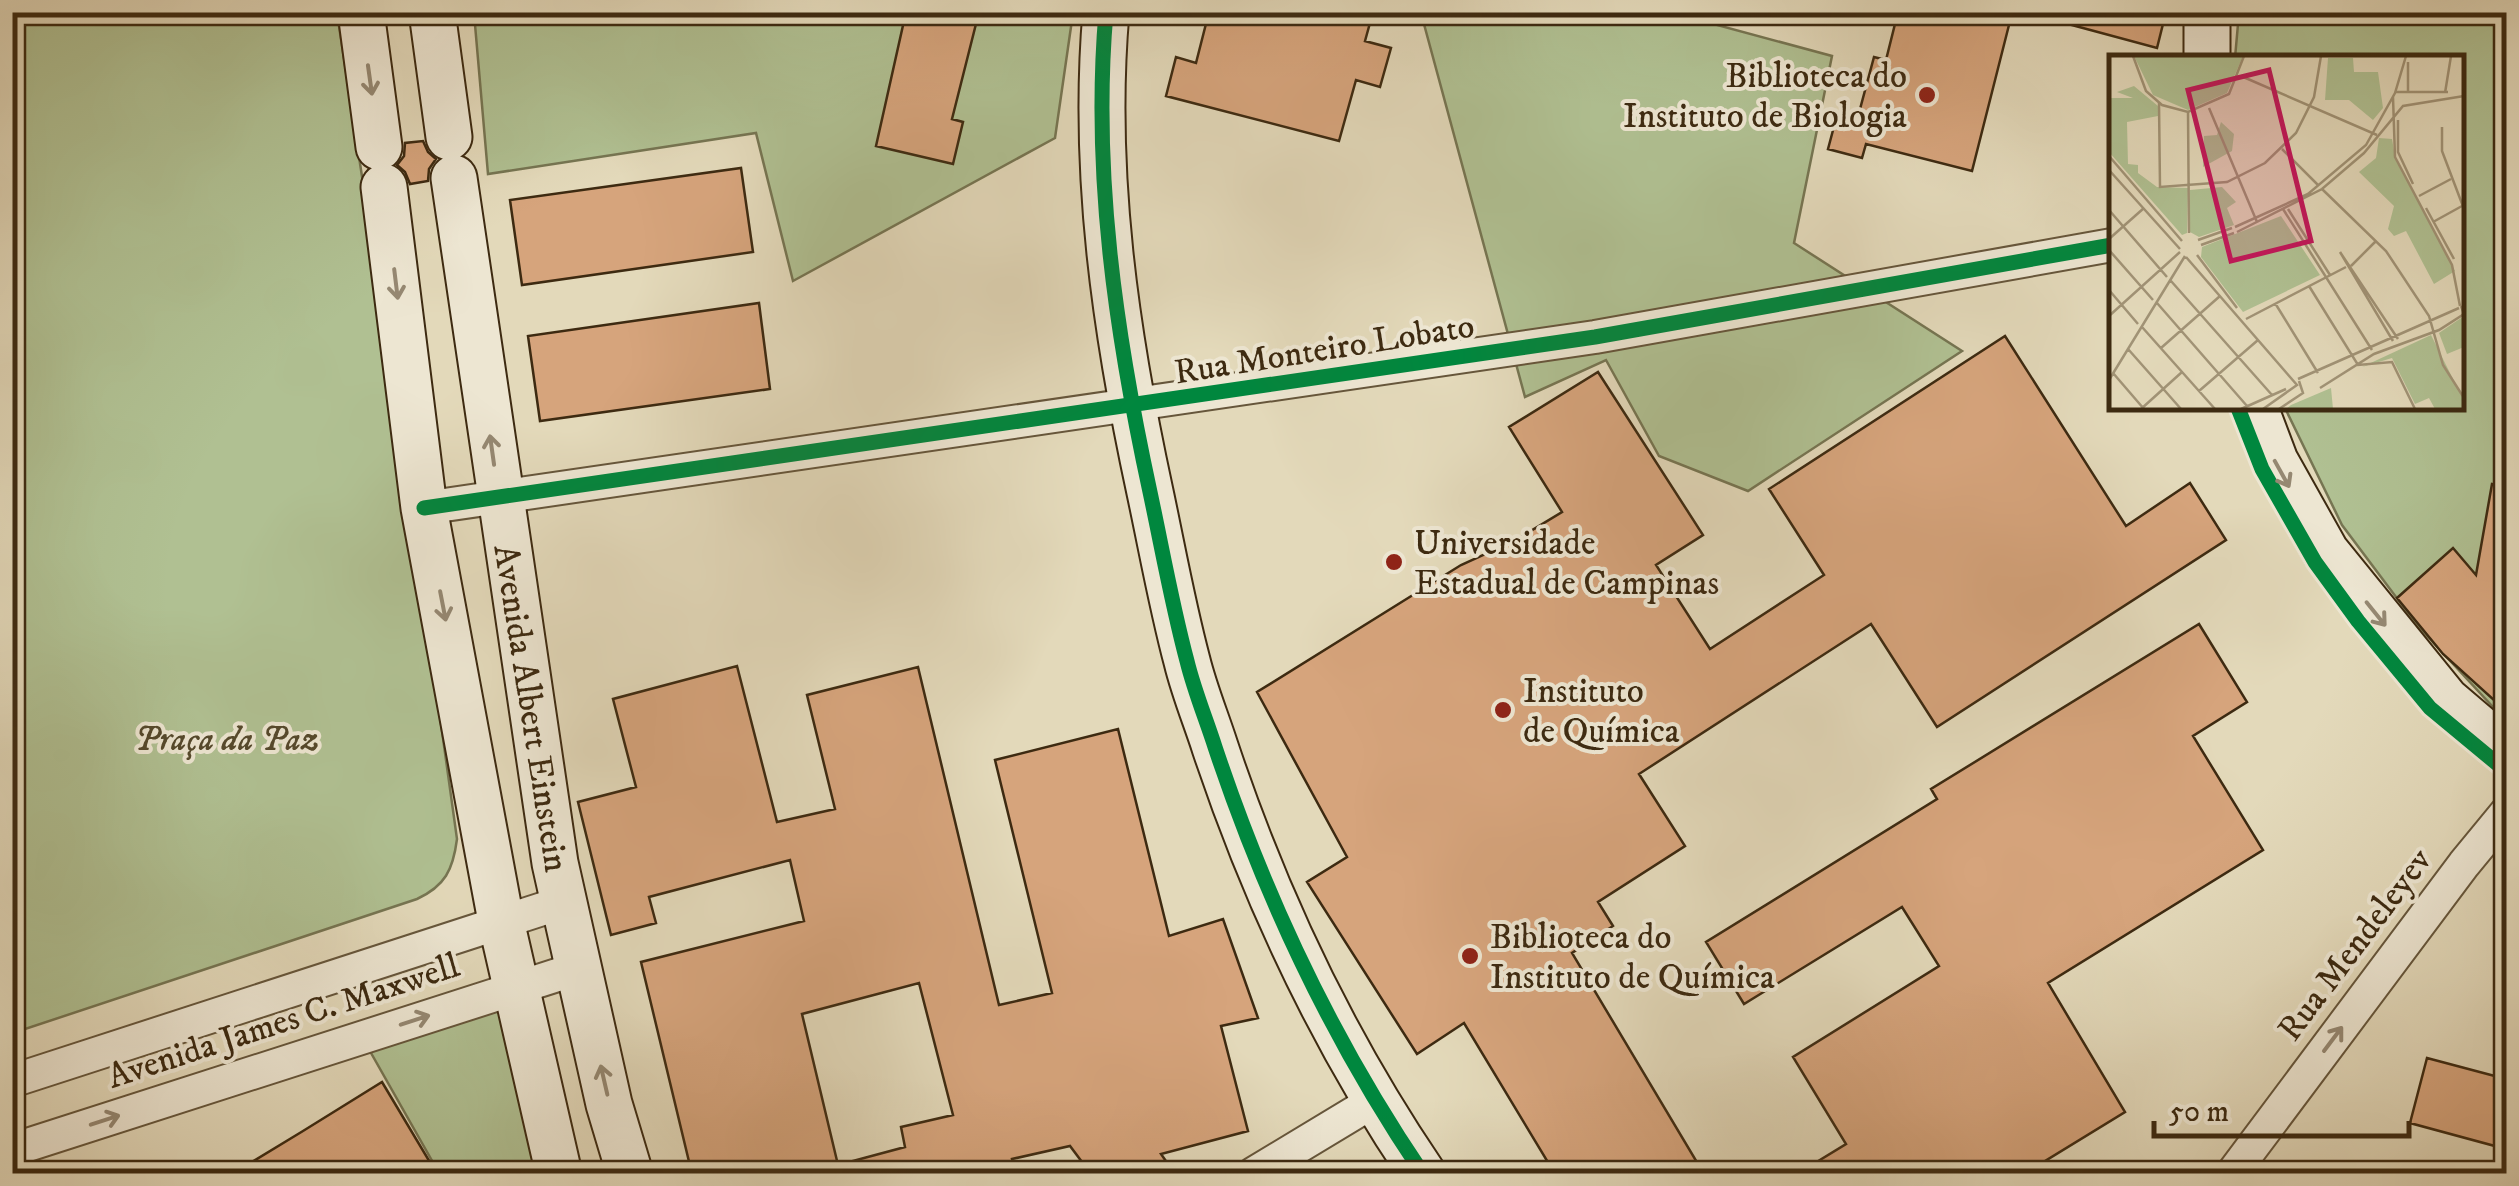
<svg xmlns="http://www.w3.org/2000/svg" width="2519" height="1186" font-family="'IM FELL DW Pica',serif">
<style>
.green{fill:#b0c092;stroke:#767552;stroke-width:2.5}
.building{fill:#d6a47c;stroke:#3d2a11;stroke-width:2.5;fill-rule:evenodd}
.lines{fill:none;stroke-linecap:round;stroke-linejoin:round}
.street-casing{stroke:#66563b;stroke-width:36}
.secondary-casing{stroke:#3d2a11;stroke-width:49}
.street{stroke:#ede6d2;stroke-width:32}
.secondary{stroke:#ede6d2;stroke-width:45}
.cycleway-casing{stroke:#ede6d2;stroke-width:21}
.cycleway{stroke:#00873e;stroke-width:15}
.oneway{stroke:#958872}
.poi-dot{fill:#8f2418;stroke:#ede6d2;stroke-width:4}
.labels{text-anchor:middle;stroke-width:8;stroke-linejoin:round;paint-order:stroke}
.poi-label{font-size:35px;fill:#3d2a11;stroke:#ede6d2;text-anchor:start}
.street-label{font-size:35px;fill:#3d2a11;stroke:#ede6d2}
.park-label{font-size:35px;font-style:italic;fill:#54482b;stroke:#ede6d2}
.inset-road{fill:none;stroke:#a19376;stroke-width:2.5}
.view{fill:#c2185b;fill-opacity:0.15;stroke:#c2185b;stroke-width:5}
.inset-edge{fill:none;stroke:#3d2a11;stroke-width:5}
</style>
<rect width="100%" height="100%" fill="#e3d9ba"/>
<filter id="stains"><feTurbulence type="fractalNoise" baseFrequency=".002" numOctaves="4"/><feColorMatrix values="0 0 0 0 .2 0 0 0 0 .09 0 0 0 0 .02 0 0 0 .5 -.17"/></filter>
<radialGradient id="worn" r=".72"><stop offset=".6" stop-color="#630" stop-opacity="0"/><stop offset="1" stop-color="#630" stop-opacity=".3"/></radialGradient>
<path class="green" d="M12,13H337L393,379L457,839C453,870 445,886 417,899L13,1033Z
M474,13H1073L1055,138L793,281L756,133L488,174Z
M1421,13H1673L1832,56L1794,243L1962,351L1748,491L1659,456L1606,360L1525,397Z
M2239,13H2506V721L2417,625L2342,525L2285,408H2462V58H2235Z
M517,987L562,1173H439L362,1037Z"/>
<path class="building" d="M906,12H979L952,119L963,122L953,164L876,146Z
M1209,12H1373L1365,41L1391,48L1380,87L1356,80L1339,141L1166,96L1176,57L1196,63Z
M1898,12H1960L2009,25L1972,171L1866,144L1862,158L1828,149L1836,119L1856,124L1874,57L1886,60Z
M2058,12H2166L2157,48L2057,21Z
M423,141L428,152L436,159L429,169L428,181L410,184L405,172L397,165L404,156L405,143Z
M741,168L753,252L522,285L510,200Z
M759,303L770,389L540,421L528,336Z
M2005,336L2126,526L2190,483L2226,540L1937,727L1871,624L1639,774L1685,846L1598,902L1613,926L1572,953L1704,1174H1555L1464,1023L1417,1054L1307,882L1347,857L1257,692L1461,565L1514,541L1562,512L1509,427L1598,372L1703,535L1656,565L1710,649L1824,575L1769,489Z
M2492,484L2506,486V711L2443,654L2397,598L2453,548L2476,575Z
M2199,624L2247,702L2193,736L2263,850L2048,983L2125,1112L2024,1174H1797L1846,1144L1793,1057L1939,966L1902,907L1744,1004L1706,942L1937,799L1931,789Z
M737,666L777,822L835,809L807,695L918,667L999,1005L1052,993L995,760L1118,729L1169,936L1223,919L1258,1018L1221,1026L1248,1131L1161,1154L1175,1174H1091L1070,1146L1012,1159L1016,1174H692L641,962L804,921L790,860L649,897L656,923L611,935L578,802L636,787L613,699ZM919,983L953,1115L901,1127L905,1147L838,1165L802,1014Z
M2427,1058L2506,1079V1149L2410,1123Z
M382,1082L437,1174H232L303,1131Z"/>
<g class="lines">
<g class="street-casing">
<path id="street" d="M424,508L1595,337L2112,245
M12,1081L564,902
M12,1150L579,968
M1253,1174L1374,1101
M2232,1174L2464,864L2506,813"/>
</g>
<g class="secondary-casing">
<path id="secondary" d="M361,12L379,147
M432,12L449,137
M1106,12C1092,173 1116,335 1150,492C1162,548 1172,605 1187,661C1194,690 1206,719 1215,747C1265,897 1334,1043 1423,1174
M2207,58V12
M454,178L555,863L609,1104L630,1174
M384,187L424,508L501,921L559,1174
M2255,408L2275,461L2326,552L2446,700L2506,751"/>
</g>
<use href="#street" class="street"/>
<use href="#secondary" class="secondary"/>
<g class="cycleway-casing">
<path id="cycleway" d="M1106,12C1092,173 1116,335 1150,492C1162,548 1172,605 1187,661C1194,690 1206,719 1215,747C1265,897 1334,1043 1423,1174
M2238,408L2262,469L2315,562L2358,621L2430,708L2506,771
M424,508L1595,337L2112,245"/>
</g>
<use href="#cycleway" class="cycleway"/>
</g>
<defs><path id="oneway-shaft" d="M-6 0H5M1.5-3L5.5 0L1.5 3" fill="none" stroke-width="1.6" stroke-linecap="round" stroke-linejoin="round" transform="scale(2.5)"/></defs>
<g class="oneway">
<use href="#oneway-shaft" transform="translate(370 80) rotate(82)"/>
<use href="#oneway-shaft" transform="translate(396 284) rotate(83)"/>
<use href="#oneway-shaft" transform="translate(492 450) rotate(-98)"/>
<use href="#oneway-shaft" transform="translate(2282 474) rotate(61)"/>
<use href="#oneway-shaft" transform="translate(443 606) rotate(79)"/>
<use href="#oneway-shaft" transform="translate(2376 614) rotate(51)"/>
<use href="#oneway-shaft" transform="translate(415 1020) rotate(-18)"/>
<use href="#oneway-shaft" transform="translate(2333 1039) rotate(-53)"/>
<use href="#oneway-shaft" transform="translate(604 1080) rotate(-103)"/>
<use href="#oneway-shaft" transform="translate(105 1120) rotate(-18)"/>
</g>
<g class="poi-dot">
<circle cx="1927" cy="95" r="10"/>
<circle cx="1394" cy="562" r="10"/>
<circle cx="1503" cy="710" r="10"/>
<circle cx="1470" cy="956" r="10"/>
</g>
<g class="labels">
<g class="poi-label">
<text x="1907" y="87" text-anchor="end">Biblioteca do<tspan x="1907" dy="40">Instituto de Biologia</tspan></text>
<text x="1414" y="554">Universidade<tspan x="1414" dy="40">Estadual de Campinas</tspan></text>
<text x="1523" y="702">Instituto<tspan x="1523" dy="40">de Química</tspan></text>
<text x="1490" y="948">Biblioteca do<tspan x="1490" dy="40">Instituto de Química</tspan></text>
</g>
<g class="street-label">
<text transform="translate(1324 348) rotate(-9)" y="12">Rua Monteiro Lobato</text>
<text transform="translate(532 708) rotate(81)" y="12">Avenida Albert Einstein</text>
<text transform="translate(2354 944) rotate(-53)" y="12">Rua Mendeleyev</text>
<text transform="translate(283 1020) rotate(-18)" y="12">Avenida James C. Maxwell</text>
</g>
<g class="park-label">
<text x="227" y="750">Praça da Paz</text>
</g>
</g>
<g transform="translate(2109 55)">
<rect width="355" height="355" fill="#e3d9ba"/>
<path d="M25,1H134L118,38L79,55L44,40ZM219,3H244L245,17H269L274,53L264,65L240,45H216ZM25,31L49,51V61L18,67L19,109L29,110V118L48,132L79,133L78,178L73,180L0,97V43H24L8,37ZM112,67L125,79L123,96L94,112L95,81L108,80ZM270,83L283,84L286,102L346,216L325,229L297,176L285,181L279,174L285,151L250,117L267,103ZM113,132L127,147L118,153L125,170L90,182L81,177V135ZM172,161L211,220L134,257L92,202L93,192ZM355,261V292L338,299L330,278ZM322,280L355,346V354H326L320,343L306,349L283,303L253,312ZM222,333L224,354H177L182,350Z" fill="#b0c092"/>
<path class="inset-road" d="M24,1L37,36L53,50L79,57L120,39L135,1M132,21L268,80M287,37H339M299,38V7M336,38L342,1M284,42L286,102L343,210L351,251M50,48L51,132L118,127L156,108L187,78L205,42L212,1M100,53L148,167M79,57L80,178M289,65V97L304,129M333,72V96L355,154M173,94L210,131M0,101L73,186M0,115L71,194M213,134L277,196L320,261L334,310L355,343M310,141L342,124M317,153L345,204M174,154L263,295M179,154L221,220M0,155L58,222M324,167L353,151M126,172L199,139L257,90L286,38L297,1M128,177L213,134L255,98L294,51L355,41M0,184L35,153M89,185L123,173M92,190L125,178M0,195L44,245M231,197L289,284M231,197L284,286M88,200L128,253M77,202L188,330L154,354M242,211L266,187M62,226L163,340M200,231L249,310L283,307L306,354M0,235L29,269M48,248L138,351M166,248L209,318M0,261L71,197M137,264L237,212M33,272L106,354M52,293L111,241M19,294L72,354M4,318L35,354M189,324L350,253M0,325L76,201M211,333L265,299L330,275L355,259L352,251M90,336L149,285M32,354L73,317M132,354L177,334M170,354L194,338L190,326"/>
<path class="view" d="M160,15L202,186L122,206L79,35Z"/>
<rect width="355" height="355" class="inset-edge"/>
</g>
<rect width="2519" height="1186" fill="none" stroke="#e3d9ba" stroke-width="50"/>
<rect x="15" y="15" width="2489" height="1156" fill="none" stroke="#3d2a11" stroke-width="5"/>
<rect x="25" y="25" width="2469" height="1136" fill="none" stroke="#3d2a11" stroke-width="2.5"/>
<path d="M2154 1121v15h255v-15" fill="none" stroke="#3d2a11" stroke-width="5"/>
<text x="2169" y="1121" font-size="30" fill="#3d2a11" stroke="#ede6d2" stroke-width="8" paint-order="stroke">50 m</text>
<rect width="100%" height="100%" filter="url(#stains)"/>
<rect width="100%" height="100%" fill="url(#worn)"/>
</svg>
